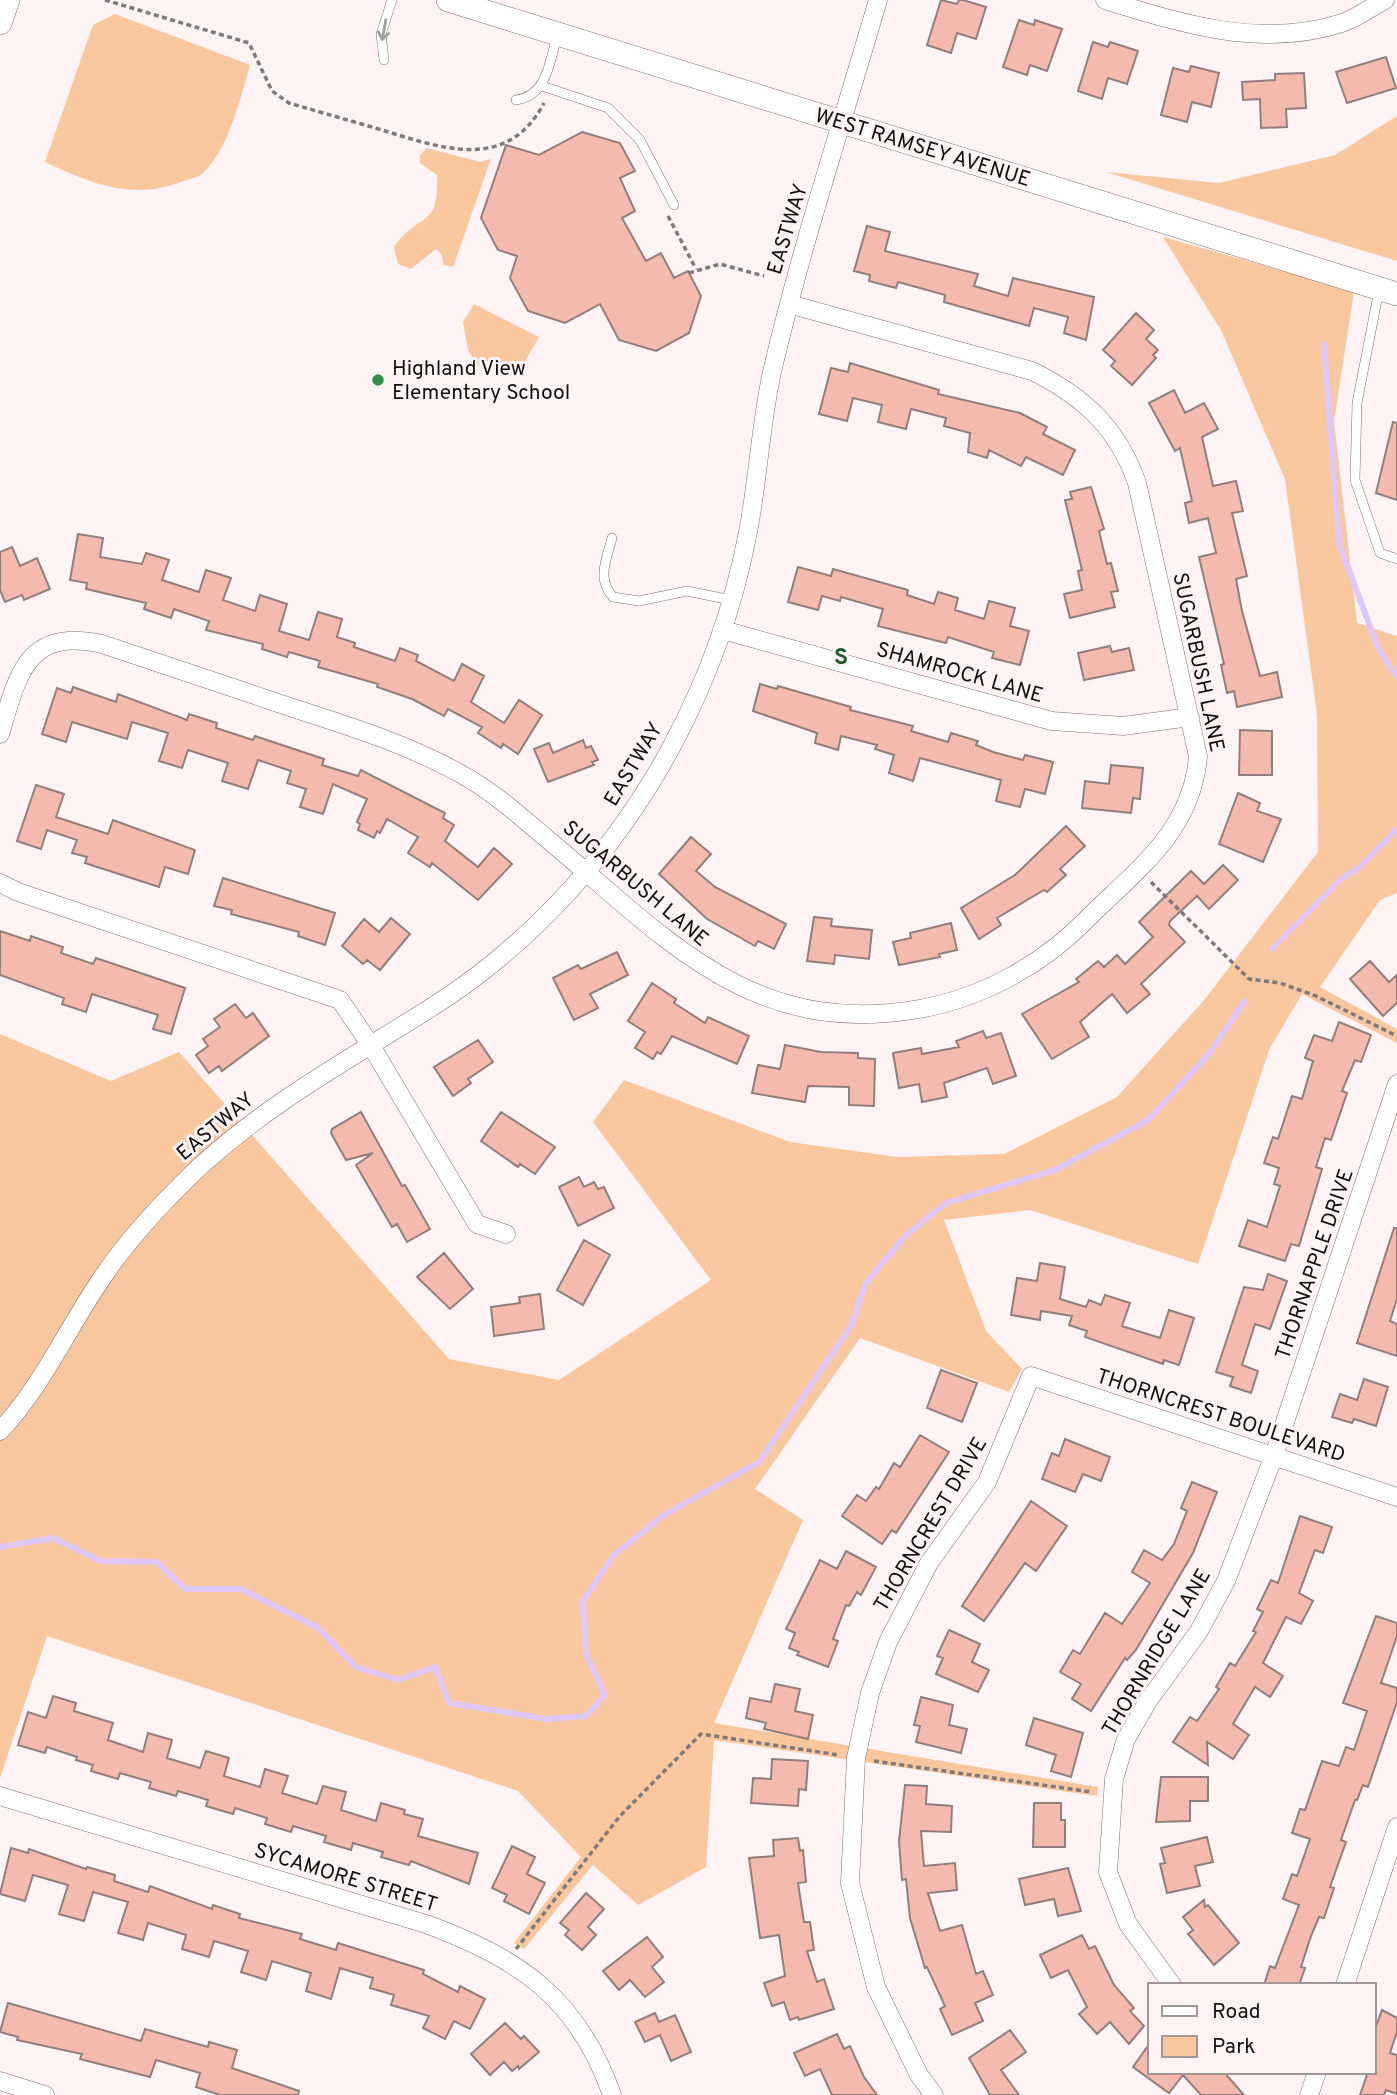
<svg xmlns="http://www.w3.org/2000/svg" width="1397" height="2095" font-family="Overpass,sans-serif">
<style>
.green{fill:#f9c79e}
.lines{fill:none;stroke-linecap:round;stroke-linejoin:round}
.stream{stroke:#dec7f7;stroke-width:6}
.building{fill:#f4baad;stroke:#917f7c;stroke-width:2}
.service-casing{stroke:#7f6e72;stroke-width:10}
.minor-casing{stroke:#7f6e72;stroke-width:19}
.tertiary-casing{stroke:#7f6e72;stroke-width:24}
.path{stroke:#817879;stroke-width:3.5;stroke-dasharray:5 3.5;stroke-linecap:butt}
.service{stroke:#fff;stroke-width:9}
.minor{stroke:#fff;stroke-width:18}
.tertiary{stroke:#fff;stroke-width:23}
.oneway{stroke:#a19f9f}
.poi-dot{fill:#319247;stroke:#fff3f5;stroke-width:2.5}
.labels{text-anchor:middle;stroke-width:6;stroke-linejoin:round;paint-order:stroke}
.street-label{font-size:21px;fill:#140e0f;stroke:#fff3f5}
.poi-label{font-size:21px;fill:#140e0f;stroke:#fff3f5;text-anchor:start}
.neighbourhood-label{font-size:23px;font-weight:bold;fill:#1e5c2c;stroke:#fff3f5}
</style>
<rect width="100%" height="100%" fill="#fff3f5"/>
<path class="green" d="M115,14L250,65C241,96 228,151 203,173C199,177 189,179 184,181C132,201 93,184 45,162L93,25Z
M1397,116V261L1106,172L1219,183L1335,155Z
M427,148L480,162L491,159L453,267L444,265L441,254L436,249L411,269L398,264L394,247C421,210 439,230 437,175L420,163V155Z
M1163,237L1354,291L1334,421L1357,623L1397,636V893L1380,900L1320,987L1397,1029V1043L1302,994L1269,1050L1198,1264L1030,1210L944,1220L986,1331L1022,1369L1009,1392L860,1338L755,1489L803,1520L714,1723L1098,1787L1097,1796L714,1740L706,1867L638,1905L593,1865L524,1949L514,1943L581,1857L518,1791L47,1636L0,1778V1034L111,1081L179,1052L449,1359L559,1380L711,1280L593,1122L624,1080L790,1142L897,1157L1004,1154L1117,1097L1205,999L1318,852L1317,714L1285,479L1222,332Z
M474,304L539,337L520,370L509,371L476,364L468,350L463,322Z"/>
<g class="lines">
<path class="stream" d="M1324,344L1339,543L1378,648L1397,677
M1272,949L1341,879L1359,868L1397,829
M0,1547L53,1538L101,1561L157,1562L185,1589H241L318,1628L356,1667L398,1680L435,1667L449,1703L546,1719L586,1716L605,1695L586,1654L583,1601L614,1555L664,1515L759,1462L851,1326L866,1283L905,1236L946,1203L1055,1170L1148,1120L1209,1054L1245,1001"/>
</g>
<path class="building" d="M941,0L957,4L959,0H963L986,7L976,39L957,33L951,53L927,45Z
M1019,20L1034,25L1035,20L1062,29L1047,71L1030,65L1027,75L1003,67Z
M1093,42L1108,47L1110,42L1138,51L1127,84L1108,78L1102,99L1078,91Z
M1386,57L1396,88L1347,103L1336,72Z
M1191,66L1219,73L1211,107L1192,102L1187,122L1161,115L1173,68L1189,72Z
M1304,73L1306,108L1286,109L1287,127L1261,128L1260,99L1243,100L1242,82L1275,80V74Z
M582,132L620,143L635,171L620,178L635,211L622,218L646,261L661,253L674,278L688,271L701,296L689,333L656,351L619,340L600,304L565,323L528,311L510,278L517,256L498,250L481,218L506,145L539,155Z
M867,226L890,232L885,251L978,274L974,286L1008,296L1013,278L1094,297L1086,340L1064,333L1068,317L1034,308L1029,326L944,302L945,295L898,282L896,288L869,281L870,275L854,271Z
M1136,313L1154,330L1146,339L1158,350L1153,355L1156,358L1132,385L1111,366L1115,361L1103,350Z
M850,363L939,390L938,394L1020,413L1047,427L1043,434L1075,450L1063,475L1026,457L1021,466L989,450L987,458L968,452L970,433L944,426L946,418L911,409L906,429L878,422L882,405L853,398L847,421L819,414L831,368L848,372Z
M1174,390L1185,413L1204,403L1218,429L1202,437L1213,486L1236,481L1243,511L1232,513L1247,576L1236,579L1242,611L1260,676L1277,672L1282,697L1237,707L1234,691L1227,693L1221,665L1224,664L1199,557L1216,553L1208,518L1189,523L1185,503L1192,501L1180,448L1175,451L1149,403Z
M1393,422L1397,423V500L1376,493Z
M1091,487L1104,529L1099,531L1107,564L1111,563L1118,591L1111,592L1115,607L1070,618L1064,594L1082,590L1078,571L1082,570L1065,500L1072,499L1070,492Z
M78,534L103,538L100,557L142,564L146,553L169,560L162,580L199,592L206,570L231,578L223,600L255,611L260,595L287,604L279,631L309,640L318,612L342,619L337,637L355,643L354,647L395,661L400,648L418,655L416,661L454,681L462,664L484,676L471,702L504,723L519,700L542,715L518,754L503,744L501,748L478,733L482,727L448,709L444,716L412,699L377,687L378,684L318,667L320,661L289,652L287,657L262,649L263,644L206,630L209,621L174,609L171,618L144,609L146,603L86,589L87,583L70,580Z
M12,547L20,566L37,558L50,589L24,600L22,595L5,602L0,590V552Z
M798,567L831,576L833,569L908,590L907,595L934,604L938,592L958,598L955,610L984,619L989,601L1015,608L1010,626L1029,631L1020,665L992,658L994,652L948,637L946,643L878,626L883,609L841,597L840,601L822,596L818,610L788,602Z
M1110,646L1112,652L1129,648L1134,670L1084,680L1078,653Z
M760,684L777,689L778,686L851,707L850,710L913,726L911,731L948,742L951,733L978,741L976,745L993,752L1023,760L1025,755L1053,762L1045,794L1025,789L1020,807L996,801L1001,780L920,758L913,781L889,773L894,755L875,749L877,745L841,736L838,750L815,743L817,733L753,711Z
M73,687L116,702L118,694L187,720L189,714L217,723L216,728L253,740L255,736L324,759L322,765L358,776L361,770L445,813L443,818L454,825L445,841L478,867L494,848L512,864L478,900L432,863L430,867L408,853L418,837L387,819L380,833L377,831L374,838L358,830L360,824L357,822L367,799L333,784L323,814L300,807L306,789L287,783L291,771L258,760L248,789L222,781L228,763L188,750L182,768L159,761L168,733L132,722L127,739L72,722L66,742L42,734L57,688L71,693Z
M1240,730L1272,731V775H1239Z
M583,740L586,748L591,746L598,760L592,762L594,765L548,782L534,749L549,743L553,753Z
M1111,765L1143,768L1140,799L1133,798L1131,813L1082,808L1085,781L1109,784Z
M36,785L64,794L56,817L108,834L113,820L195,850L188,874L165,867L159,887L85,863L87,857L72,853L77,840L47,830L41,849L17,841Z
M1238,793L1260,803L1257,811L1281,819L1263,862L1219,844Z
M1066,826L1085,846L1060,869L1066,875L1047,892L1044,890L997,918L1001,925L979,939L961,908L1015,875Z
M691,837L711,854L696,871L715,887L786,924L774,949L758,941L755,946L707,919L659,874Z
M1223,865L1238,880L1209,909L1197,896L1170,921L1169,925L1185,942L1141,984L1150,994L1127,1013L1112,994L1080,1022L1089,1037L1052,1059L1022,1014L1079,982L1076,979L1098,961L1104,967L1117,955L1125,964L1153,937L1139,922L1191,871L1204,884Z
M223,878L335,913L325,945L298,936L299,932L231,914L232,910L214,906Z
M814,917L832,919L831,926L872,930L869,959L835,955L834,964L807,961Z
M391,918L410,934L380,970L367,960L363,964L342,946L364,919L379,932Z
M951,923L957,950L939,954L940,957L899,965L893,942L911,938L910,933Z
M0,931L30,941L31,936L63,947L61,953L93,964L96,958L185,988L171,1034L153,1029L158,1015L92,994L86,1012L62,1004L64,998L0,975Z
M617,952L628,975L590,994L598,1008L574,1020L553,978L578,965L581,969Z
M1370,961L1389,982L1397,975V1003L1383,1016L1350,979Z
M652,983L676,999L674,1003L705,1023L708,1017L749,1036L737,1064L672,1036L661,1054L657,1052L653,1059L635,1048L645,1032L628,1021Z
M235,1004L246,1018L253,1013L269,1036L222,1071L219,1066L209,1073L196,1055L208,1046L203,1039L220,1027L214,1019Z
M1339,1022L1371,1035L1361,1062L1355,1060L1342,1091L1347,1093L1331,1140L1325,1138L1316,1167L1322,1169L1299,1246L1291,1244L1285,1261L1239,1246L1248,1220L1267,1227L1280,1186L1274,1184L1279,1168L1264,1163L1273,1137L1278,1139L1292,1096L1302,1099L1313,1061L1305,1058L1314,1035L1332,1041Z
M983,1031L986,1038L1001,1033L1016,1076L993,1084L987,1068L944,1083L947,1097L922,1102L919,1084L899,1088L893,1053L921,1048L922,1054L959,1047L956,1041Z
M478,1040L493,1062L468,1079L471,1083L453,1096L434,1067Z
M785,1045L821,1052L858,1053V1058L875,1059L874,1106L849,1105V1087L808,1086L805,1102L752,1093L758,1065L780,1069Z
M361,1112L402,1186L405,1185L430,1229L407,1242L397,1224L392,1227L356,1165L373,1153L346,1160L331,1133L332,1129Z
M501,1112L555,1147L535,1174L520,1164L518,1167L481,1141Z
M579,1177L584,1187L594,1182L598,1189L604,1187L614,1208L578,1226L559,1187Z
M1394,1228H1397V1299L1390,1321L1397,1324V1356L1357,1343Z
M584,1240L610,1255L583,1305L557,1290Z
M444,1253L473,1289L450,1309L417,1277Z
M1040,1263L1065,1267L1060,1299L1086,1307L1089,1300L1101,1305L1105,1295L1130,1303L1122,1326L1160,1338L1169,1310L1194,1318L1179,1365L1164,1360L1163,1364L1085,1337L1087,1331L1069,1325L1072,1316L1041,1311L1040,1320L1011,1315L1017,1278L1037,1281Z
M1268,1274L1287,1281L1270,1329L1255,1324L1242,1365L1258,1371L1251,1393L1230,1386L1233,1377L1216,1372L1244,1287L1263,1290Z
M540,1294L544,1329L494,1336L491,1307L520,1303L519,1297Z
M941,1370L977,1383L962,1422L927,1408Z
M1364,1379L1388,1387L1376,1426L1354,1419L1352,1423L1332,1417L1340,1394L1357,1400Z
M920,1435L949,1452L896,1533L892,1530L882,1544L842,1516L857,1495L866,1501L876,1487L879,1489L894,1463L900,1467Z
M1065,1439L1110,1457L1101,1481L1083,1474L1075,1492L1042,1479L1052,1453L1059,1456Z
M1192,1482L1217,1492L1193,1553L1136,1650L1127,1660L1125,1658L1091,1711L1072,1699L1081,1684L1060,1672L1073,1650L1080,1654L1105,1613L1122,1624L1150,1583L1132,1572L1144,1550L1162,1560L1174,1544L1187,1511L1181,1508Z
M1031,1501L1067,1526L1036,1571L1025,1563L984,1621L962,1606Z
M1300,1516L1332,1527L1323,1553L1315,1550L1299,1593L1313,1601L1301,1624L1286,1617L1263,1663L1283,1676L1270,1697L1255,1687L1233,1724L1249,1735L1233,1759L1207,1742L1208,1765L1173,1742L1190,1717L1197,1721L1219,1689L1216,1687L1230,1663L1235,1666L1256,1632L1253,1631L1263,1612L1257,1609L1271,1580L1278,1583Z
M846,1551L876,1567L861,1595L857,1592L849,1606L846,1605L833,1639L838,1641L828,1667L797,1655L799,1652L789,1648L795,1633L786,1629L820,1560L837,1569Z
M1376,1616L1397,1623V1636L1381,1683L1397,1688V1702L1368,1787L1363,1785L1357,1800H1355L1341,1840L1346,1842L1330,1887L1334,1888L1324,1918L1319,1917L1311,1936L1301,1967L1305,1968L1299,1985H1264L1270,1966L1275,1968L1299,1905L1283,1899L1292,1874L1297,1876L1310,1839L1292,1833L1300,1809L1305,1810L1322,1761L1339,1766L1346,1747L1354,1750L1367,1711L1343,1703Z
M949,1630L980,1644L972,1662L989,1670L978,1692L936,1674L943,1658L937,1656Z
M775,1684L800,1689L795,1711L813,1715L808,1739L764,1729L766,1723L746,1718L750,1698L771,1702Z
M53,1696L76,1703L74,1711L113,1723L108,1740L143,1752L148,1733L172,1740L167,1758L200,1768L206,1751L229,1758L224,1776L260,1787L265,1769L288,1776L282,1793L317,1804L323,1786L346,1792L341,1810L376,1821L381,1803L405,1810L404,1814L423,1819L418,1836L478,1853L469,1884L411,1861L409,1865L381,1857L383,1852L353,1843L351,1850L324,1842L326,1836L293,1826L291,1832L265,1824L267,1818L235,1808L233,1814L206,1806L208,1800L178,1791L176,1796L149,1788L151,1782L120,1773L118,1779L91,1771L93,1765L76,1760L77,1757L47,1747L45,1753L18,1745L28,1712L46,1718Z
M921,1697L953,1705L949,1725L967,1729L961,1753L916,1742L920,1726L914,1725Z
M1034,1718L1083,1733L1071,1777L1051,1771L1056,1755L1026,1745Z
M772,1759L808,1761L806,1790L799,1789L798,1806L751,1803L753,1778L771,1779Z
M1161,1777H1208V1801H1190V1821L1156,1822Z
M905,1785L927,1786L926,1804L952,1806L951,1832L921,1831L924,1866L955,1863L957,1890L928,1893L940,1931L962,1925L976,1974L983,1971L993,1995L975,2003L983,2021L952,2035L940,2009L945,2006L927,1967L925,1968L910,1918L906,1879L902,1880L899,1841Z
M1034,1803H1061V1820H1065V1847H1033Z
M1207,1837L1213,1862L1195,1866L1200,1886L1167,1893L1160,1864L1165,1863L1161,1848Z
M798,1838L800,1851L803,1850L806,1882L798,1883L804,1922H810L814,1950L807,1951L817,1982L824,1979L834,2009L799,2020L798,2017L790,2020L784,2002L772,2006L764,1983L785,1976L779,1935L760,1938L749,1858L774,1856L773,1840Z
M512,1846L535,1857L527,1874L545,1883L529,1914L504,1901L507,1895L492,1888Z
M11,1848L28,1853L29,1849L86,1869L87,1867L115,1875L114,1881L148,1892L150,1886L212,1909L213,1905L240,1914L239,1918L302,1934L300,1939L336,1950L338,1943L424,1970L423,1974L458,1992L460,1986L485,1999L470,2029L454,2021L445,2039L423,2028L429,2016L391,2005L394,1995L370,1988L373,1978L340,1968L331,1999L306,1991L311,1973L272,1961L266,1980L241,1972L248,1951L214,1941L209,1957L182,1949L186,1935L148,1923L143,1940L118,1933L128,1902L93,1892L84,1921L59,1914L68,1885L33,1875L25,1901L0,1894Z
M1068,1868L1081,1911L1058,1916L1054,1899L1025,1905L1019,1879Z
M586,1893L604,1909L588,1927L596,1935L582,1950L565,1935L569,1930L560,1923Z
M1204,1900L1205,1907L1208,1905L1239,1943L1214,1965L1188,1934L1193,1930L1183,1917Z
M1082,1935L1089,1949L1095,1946L1114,1985L1134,2008L1130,2011L1144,2026L1129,2044L1110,2022L1097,2034L1079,2014L1087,2007L1068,1970L1051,1978L1040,1955Z
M647,1937L663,1957L652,1967L664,1982L645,1997L630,1980L619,1990L603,1971Z
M8,2003L141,2041L145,2029L208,2047L209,2042L237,2050L232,2068L299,2091L298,2095H220L196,2087L200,2073L156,2060L150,2077L80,2059L82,2054L17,2040L18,2037L0,2032Z
M1382,2010L1397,2018V2032L1390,2053L1397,2055V2094L1386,2090L1384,2095H1360L1368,2072H1374V2032Z
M655,2013L659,2022L675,2015L691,2052L671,2061L660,2035L645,2042L635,2022Z
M505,2023L521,2039L524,2036L539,2052L519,2069L518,2066L512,2071L504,2062L490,2075L471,2054Z
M1010,2030L1026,2052L1001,2070L1019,2095H990L969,2058Z
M837,2034L844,2049L850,2046L864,2077L877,2095H832L820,2069L805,2076L794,2053Z
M1150,2043V2072H1224L1244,2095H1201L1183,2075L1169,2093L1133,2067Z"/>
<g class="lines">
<g class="service-casing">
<path id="service" d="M384,60L381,34L392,0
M542,86L608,108L640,140L674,205
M516,100C547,96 550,61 557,36
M1379,290L1357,403L1355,480L1380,553L1397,559
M612,538C607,558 596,579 613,597L639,601L687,591L731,600"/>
</g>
<g class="minor-casing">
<path id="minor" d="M1105,0C1182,24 1262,49 1342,23C1357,18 1371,7 1385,0
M723,630L1052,721L1123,726L1190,717
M0,734C18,675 26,627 102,644C166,665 231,687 296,709C352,727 409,745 461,774C492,791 519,815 546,838C663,935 750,1039 919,1009C982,998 1042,965 1086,920C1136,870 1192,832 1198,756L1137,483C1118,428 1083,396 1032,371L789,304
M0,883L18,892L340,1000L370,1044L477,1224L506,1234
M0,1431C43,1385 67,1329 102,1278C128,1239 161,1204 194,1172C266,1104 350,1059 432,1007C533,943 617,849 673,744C707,680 733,609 747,537C758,483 760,427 772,372C801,247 842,124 878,0
M0,1796L426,1924C519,1958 578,1998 612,2095
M1172,1985L1128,1924L1108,1872L1114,1779L1126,1739L1148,1701L1199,1631L1226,1581L1273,1458L1397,1084
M1345,1985L1397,1827
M0,2081L45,2095
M934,2095L919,2075L876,1987L850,1883L856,1758L870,1693L888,1642L929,1563L987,1482L1031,1376L1397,1497
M1309,2095L1317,2072"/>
</g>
<g class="tertiary-casing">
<path id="tertiary" d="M448,0L1397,294
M0,23L8,0"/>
</g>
<path class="path" d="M105,0L249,43L272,91L289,103C320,112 351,121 382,130C441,148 507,173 544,103
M668,216L696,269
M689,273L720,264L764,276
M1151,882L1249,979L1280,983L1316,996L1397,1036
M874,1761L1092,1792
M516,1949L620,1816L701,1734L839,1755"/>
<use href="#service" class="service"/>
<use href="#minor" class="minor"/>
<use href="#tertiary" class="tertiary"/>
</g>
<defs><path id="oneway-shaft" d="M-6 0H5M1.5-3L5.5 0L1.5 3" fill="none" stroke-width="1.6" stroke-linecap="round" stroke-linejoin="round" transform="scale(1.75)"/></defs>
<use class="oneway" href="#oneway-shaft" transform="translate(384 30) rotate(100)"/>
<circle class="poi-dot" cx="378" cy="380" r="7"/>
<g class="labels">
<g class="street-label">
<text transform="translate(923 147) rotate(17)" y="7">WEST RAMSEY AVENUE</text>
<text transform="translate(787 229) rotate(-73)" y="7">EASTWAY</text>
<text transform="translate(1199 662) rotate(78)" y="7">SUGARBUSH LANE</text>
<text transform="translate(960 672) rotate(16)" y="7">SHAMROCK LANE</text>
<text transform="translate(633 764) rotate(-59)" y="7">EASTWAY</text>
<text transform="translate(636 883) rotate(40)" y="7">SUGARBUSH LANE</text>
<text transform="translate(215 1126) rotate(-40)" y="7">EASTWAY</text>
<text transform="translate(1314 1264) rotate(-71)" y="7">THORNAPPLE DRIVE</text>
<text transform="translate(1221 1415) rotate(18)" y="7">THORNCREST BOULEVARD</text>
<text transform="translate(930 1524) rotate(-59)" y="7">THORNCREST DRIVE</text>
<text transform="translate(1156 1652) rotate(-59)" y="7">THORNRIDGE LANE</text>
<text transform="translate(346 1877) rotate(17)" y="7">SYCAMORE STREET</text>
</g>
<g class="poi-label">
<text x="392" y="375">Highland View<tspan x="392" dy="24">Elementary School</tspan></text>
</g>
<g class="neighbourhood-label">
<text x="841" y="664">S</text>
</g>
</g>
<rect x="1148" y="1983" width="228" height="91" fill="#fff3f5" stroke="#a19799" stroke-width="2"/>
<rect x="1162" y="2006" width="35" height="10" fill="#ffffff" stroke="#a19799" stroke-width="2"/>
<text x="1212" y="2018" font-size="21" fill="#140e0f">Road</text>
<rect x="1162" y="2036" width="35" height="21" fill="#f9c79e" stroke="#a19799" stroke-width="2"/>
<text x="1212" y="2053" font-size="21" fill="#140e0f">Park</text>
</svg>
